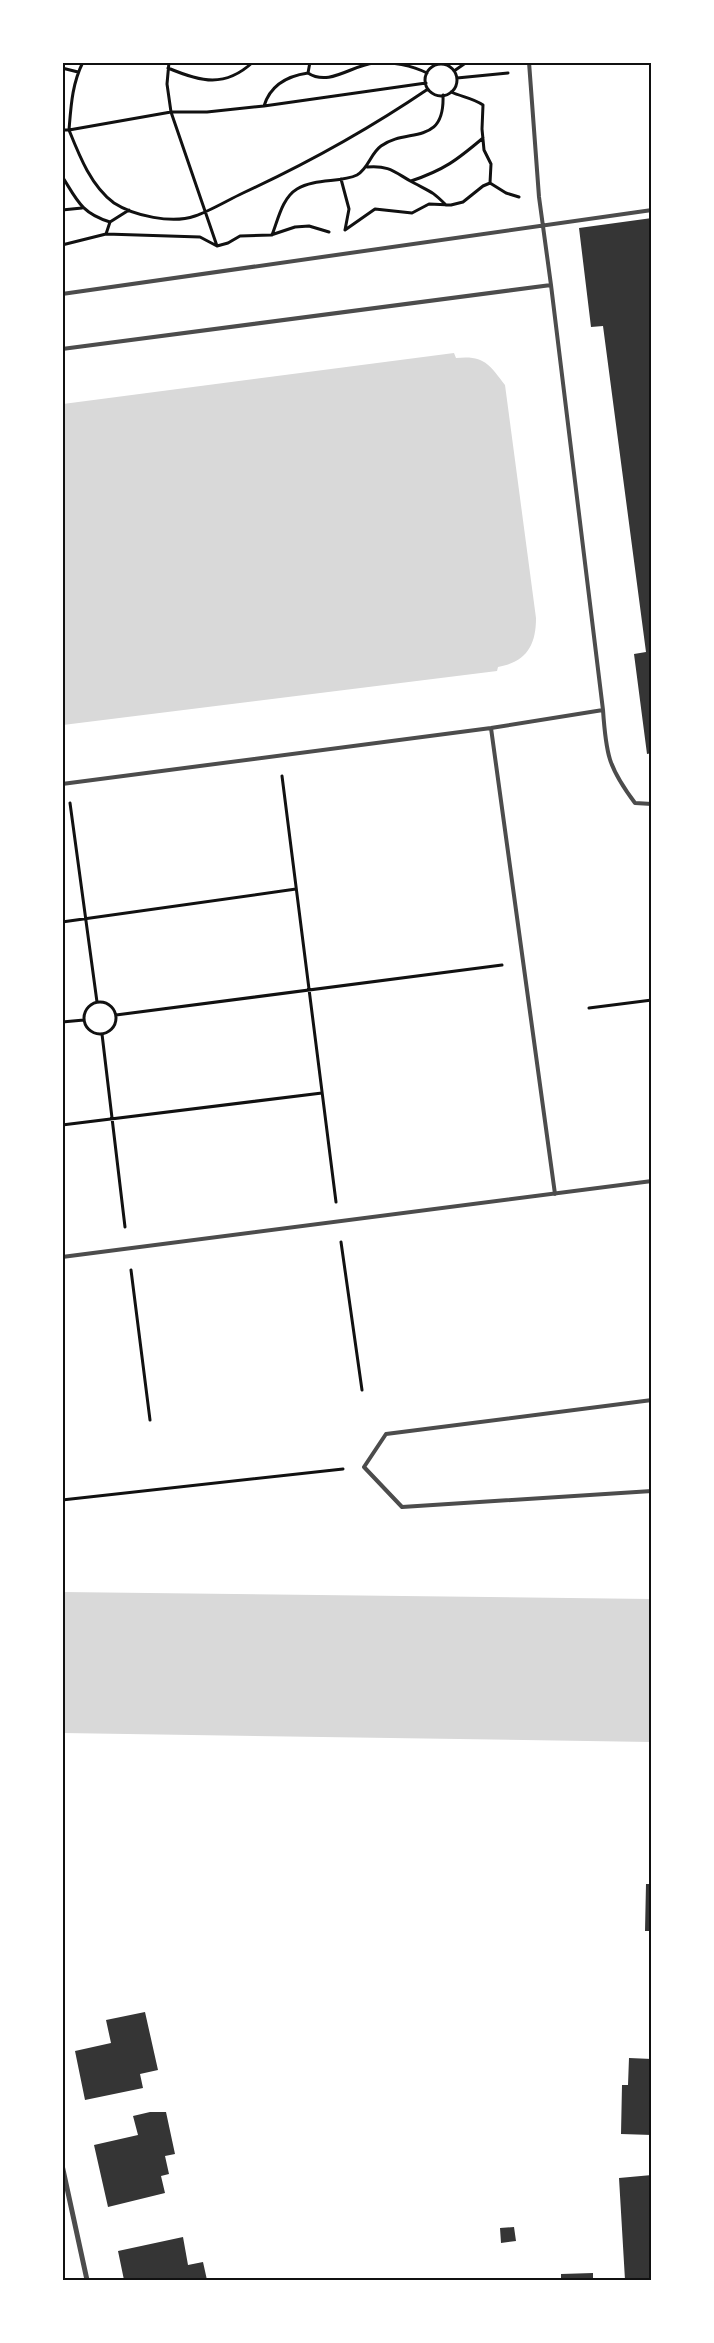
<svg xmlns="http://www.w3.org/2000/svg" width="714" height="2343" font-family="Barlow,sans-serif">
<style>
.water{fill:#d9d9d9}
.building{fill:#353535}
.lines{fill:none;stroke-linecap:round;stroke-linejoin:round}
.path{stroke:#111;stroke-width:3}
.service{stroke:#4c4c4c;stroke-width:4}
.minor{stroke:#4c4c4c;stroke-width:5}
.neatline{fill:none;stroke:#111;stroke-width:2}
</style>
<rect width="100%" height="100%" fill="#fff"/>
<path class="water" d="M454,353L456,358C484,355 489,364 505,385L536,618C536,646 526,662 498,667L497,671L63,725V404Z
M63,1592L651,1599V1742L63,1733Z"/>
<path class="building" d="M652,218V753L647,754L634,654L646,652L603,326L591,327L579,228Z
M646,1884H652V1931H645Z
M145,2012L158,2070L140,2074L143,2088L85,2100L75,2051L111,2043L106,2020Z
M629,2058L652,2059V2135L621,2134L622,2085H628Z
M150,2112H166L175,2154L165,2156L169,2174L161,2176L165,2193L108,2207L94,2145L138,2135L133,2116Z
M652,2175V2280H625L619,2178Z
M514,2227L516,2241L501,2243L500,2228Z
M183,2237L188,2265L203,2262L207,2280H124L118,2251Z
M593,2273V2280H561V2274Z"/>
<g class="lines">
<path class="path" d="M83,62C72,84 71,106 69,130L171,112H207L264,106C270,86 287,76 308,73
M169,62L167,84L171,112L217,246
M310,62L308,73C329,87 352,65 374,63C391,61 413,66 427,73
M425 80a16 16 0 1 1 32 0a16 16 0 1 1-32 0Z
M62,68L78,72
M168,68C201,82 225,88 253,62
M454,71L467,62
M457,78L508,73
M451,92C462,97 473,98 483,105L482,129L484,150L491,164L490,183
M264,106L426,83
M62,130H69C79,155 91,186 114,203C134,216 172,224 195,216C210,211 228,200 243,193C308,163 369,129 428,89
M367,167C391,165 395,173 414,183C431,192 432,191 446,205
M62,176C77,200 81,213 110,222
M341,179L349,209L345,230
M411,181C444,170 457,160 483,138
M62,210L82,208
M345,230L375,209L412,213L429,204L451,205L463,202L483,186L490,183L506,193L519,197
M106,234L110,222L129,210
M272,235C278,220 282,198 297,189C315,178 341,183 357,175C369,168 370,154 381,146C407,127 445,147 443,95
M62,245L106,234L200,237L217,246L228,243L240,236L271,235L295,227L309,226L329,232
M282,776L336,1202
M70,803L97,1002
M62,922L296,889
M84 1018a16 16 0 1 1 32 0a16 16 0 1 1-32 0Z
M589,1008L652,1000
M116,1015L502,965
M62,1022L84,1020
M102,1034L125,1227
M62,1125L322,1093
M341,1242L362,1390
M131,1270L150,1420
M62,1500L343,1469"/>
<path class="service" d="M529,62L539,197L551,285
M62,294L652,210
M62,349L551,285L603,710
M491,728L555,1194
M62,784L491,728L603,710C606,754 608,767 635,803L652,804
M62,1257L652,1181
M652,1400L386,1434L364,1467L402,1507L652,1491"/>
<path class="minor" d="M62,2165L87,2280"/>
</g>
<rect width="714" height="2343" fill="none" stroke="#ffffff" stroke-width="128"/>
<rect x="64" y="64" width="586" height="2215" class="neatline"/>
</svg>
